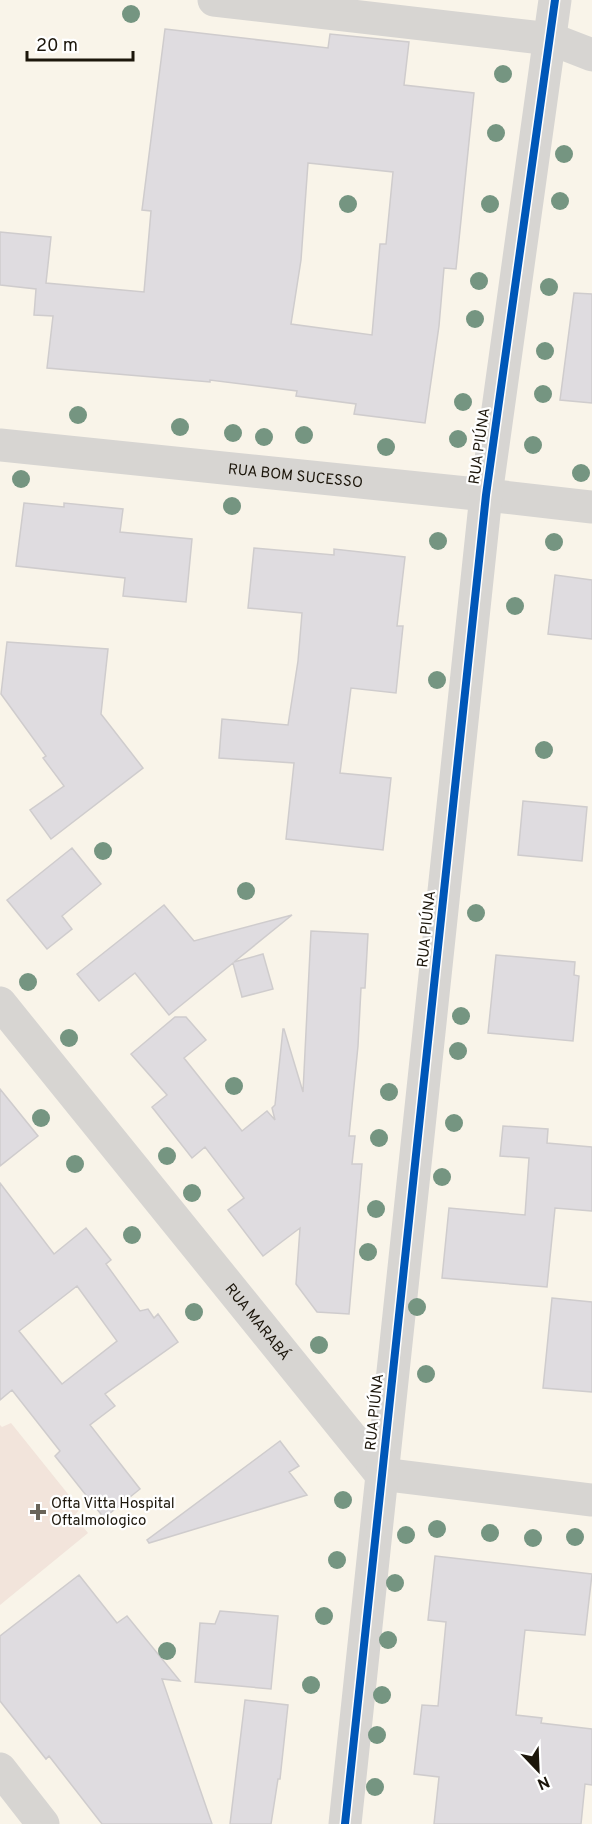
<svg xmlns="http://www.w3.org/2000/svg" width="592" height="1824" font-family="Overpass,sans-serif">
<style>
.medical{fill:#f2e4db}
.building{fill:#dfdce0;stroke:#cfcccd;stroke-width:1.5;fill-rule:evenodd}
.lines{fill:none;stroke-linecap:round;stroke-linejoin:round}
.minor{stroke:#d7d5d2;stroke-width:33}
.tertiary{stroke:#d7d5d2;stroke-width:33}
.cycleway-casing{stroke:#fff;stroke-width:11}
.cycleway{stroke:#0057b8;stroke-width:8}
.tree{fill:#759581}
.poi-dot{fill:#696459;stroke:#fff;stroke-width:2}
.labels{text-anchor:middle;stroke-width:4.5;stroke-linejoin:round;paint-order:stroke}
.street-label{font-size:15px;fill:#1c160b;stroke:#fff}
.poi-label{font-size:15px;fill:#1c160b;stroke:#fff;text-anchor:start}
</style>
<rect width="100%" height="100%" fill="#f9f4e9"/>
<path class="medical" d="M11,1423L80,1509L74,1516L88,1533L0,1605V1425L2,1427Z"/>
<path class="building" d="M165,29L328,48L330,34L409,42L404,85L474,93L456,269L444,268L439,326L425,423L354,414L356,404L296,396L297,391L210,380V382L47,368L53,316L34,315L36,289L0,285V232L51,237L46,283L144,292L151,211L142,210ZM308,163L393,172L386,244H380L372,335L291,324L301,260Z
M574,293L592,294V403L560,400Z
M24,503L64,507V503L123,509L120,532L192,539L186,602L123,596L125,578L16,566Z
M254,548L334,555V549L405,557L397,626H403L396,693L351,688L340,773L391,778L383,850L286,839L294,763L219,758L222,719L288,725L298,661L302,613L248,608Z
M555,575L592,580V639L548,634Z
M7,642L108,649L101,714L143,768L51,839L30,810L64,786L43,758L46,756L1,694Z
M523,801L587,807L582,861L518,855Z
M72,848L101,884L62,916L72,929L47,949L7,900Z
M164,905L194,941L292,915L234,962L263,954L273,989L242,997L233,963L169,1015L135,973L99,1001L77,974Z
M311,931L368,934L365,988H361L358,1046L349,1136H355L352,1164H362L349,1314L317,1312L296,1284L300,1228L263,1256L228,1210L244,1198L205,1147L192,1158L152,1107L167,1095L131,1054L175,1017H186L206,1040L184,1058L242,1131L267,1111L275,1120L272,1108L275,1105L283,1029H284L303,1092Z
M496,955L575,962L574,975L579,976L573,1041L488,1033Z
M0,1089L38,1136L0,1166Z
M503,1126L548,1129L547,1143L592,1147V1211L555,1208L547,1287L442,1278L449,1208L525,1215L529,1158L500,1156Z
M0,1183L54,1254L86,1228L111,1260L106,1264L140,1311L148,1309L154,1318L158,1314L178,1342L105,1394L115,1406L90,1425L140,1489L104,1518L55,1456L60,1451L12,1390L0,1400ZM77,1286L117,1341L62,1384L19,1331Z
M552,1298L592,1302V1392L543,1388Z
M280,1441L299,1466L289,1472L307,1495L149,1543L147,1540Z
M435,1556L592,1574L585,1635L525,1630L516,1715L542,1718L541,1723L592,1729V1785L585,1784L581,1824H434L439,1777L414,1774L422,1705L438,1706L446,1622L428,1620Z
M79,1575L117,1623L127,1616L180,1681L162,1679L212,1824H102L49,1756L46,1759L0,1701V1636Z
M220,1611L278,1616L271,1689L195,1682L200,1623L215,1624Z
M245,1700L288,1705L280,1779H278L271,1824H230Z"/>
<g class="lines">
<g class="minor">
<path id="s1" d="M0,445L486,495L592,507"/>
<path id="s2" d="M0,1003L381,1474L592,1500"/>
<path d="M345,1824L486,495L555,0"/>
</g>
<path class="tertiary" d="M214,0L551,39L592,55
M0,1769L43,1824"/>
<g class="cycleway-casing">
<path id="cycleway" d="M345,1824L486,495L555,0"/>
</g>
<use href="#cycleway" class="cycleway"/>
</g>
<g class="tree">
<circle cx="131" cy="14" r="9"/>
<circle cx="503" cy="74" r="9"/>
<circle cx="496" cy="133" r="9"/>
<circle cx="564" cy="154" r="9"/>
<circle cx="560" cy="201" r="9"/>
<circle cx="348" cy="204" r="9"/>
<circle cx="490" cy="204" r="9"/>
<circle cx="479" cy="281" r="9"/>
<circle cx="549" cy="287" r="9"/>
<circle cx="475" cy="319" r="9"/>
<circle cx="545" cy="351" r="9"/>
<circle cx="543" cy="394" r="9"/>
<circle cx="463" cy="402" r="9"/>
<circle cx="78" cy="415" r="9"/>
<circle cx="180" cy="427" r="9"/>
<circle cx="233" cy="433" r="9"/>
<circle cx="304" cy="435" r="9"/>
<circle cx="264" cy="437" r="9"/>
<circle cx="458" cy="439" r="9"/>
<circle cx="533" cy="445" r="9"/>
<circle cx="386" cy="447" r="9"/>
<circle cx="581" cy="473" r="9"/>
<circle cx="21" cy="479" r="9"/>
<circle cx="232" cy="506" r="9"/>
<circle cx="438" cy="541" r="9"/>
<circle cx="554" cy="542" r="9"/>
<circle cx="515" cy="606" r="9"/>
<circle cx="437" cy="680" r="9"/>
<circle cx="544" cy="750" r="9"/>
<circle cx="103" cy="851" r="9"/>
<circle cx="246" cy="891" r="9"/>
<circle cx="476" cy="913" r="9"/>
<circle cx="28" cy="982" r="9"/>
<circle cx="461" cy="1016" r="9"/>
<circle cx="69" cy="1038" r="9"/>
<circle cx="458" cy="1051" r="9"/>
<circle cx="234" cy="1086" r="9"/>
<circle cx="389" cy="1092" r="9"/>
<circle cx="41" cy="1118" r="9"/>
<circle cx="454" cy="1123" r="9"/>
<circle cx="379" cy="1138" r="9"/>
<circle cx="167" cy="1156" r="9"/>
<circle cx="75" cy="1164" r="9"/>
<circle cx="442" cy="1177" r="9"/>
<circle cx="192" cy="1193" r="9"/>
<circle cx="376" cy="1209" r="9"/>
<circle cx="132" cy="1235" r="9"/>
<circle cx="368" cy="1252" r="9"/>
<circle cx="417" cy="1307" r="9"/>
<circle cx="194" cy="1312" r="9"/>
<circle cx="319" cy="1345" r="9"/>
<circle cx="426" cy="1374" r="9"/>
<circle cx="343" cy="1500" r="9"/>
<circle cx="437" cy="1529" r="9"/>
<circle cx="490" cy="1533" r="9"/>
<circle cx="406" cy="1535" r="9"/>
<circle cx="575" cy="1537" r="9"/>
<circle cx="533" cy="1538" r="9"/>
<circle cx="337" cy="1560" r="9"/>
<circle cx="395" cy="1583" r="9"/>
<circle cx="324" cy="1616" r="9"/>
<circle cx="388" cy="1640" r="9"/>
<circle cx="167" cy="1651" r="9"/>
<circle cx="311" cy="1685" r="9"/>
<circle cx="382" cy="1695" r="9"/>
<circle cx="377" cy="1735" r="9"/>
<circle cx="375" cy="1787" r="9"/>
</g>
<path class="poi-dot" d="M35 1503h6v6h6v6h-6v6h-6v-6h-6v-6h6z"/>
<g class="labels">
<g class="street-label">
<text transform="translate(479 446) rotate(-82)" y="5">RUA PIÚNA</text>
<text dy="5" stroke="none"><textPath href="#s1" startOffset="297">RUA BOM SUCESSO</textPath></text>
<text transform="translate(426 929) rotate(-84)" y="5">RUA PIÚNA</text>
<text dy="5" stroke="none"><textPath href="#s2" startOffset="410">RUA MARABÁ</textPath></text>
<text transform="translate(374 1412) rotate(-84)" y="5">RUA PIÚNA</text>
</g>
<g class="poi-label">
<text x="51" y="1508">Ofta Vitta Hospital<tspan x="51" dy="17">Oftalmologico</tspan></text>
</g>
</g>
<g transform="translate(538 1770) rotate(157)" stroke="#ffffff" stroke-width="4.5" paint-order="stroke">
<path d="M0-4.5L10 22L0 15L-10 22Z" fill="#1c160b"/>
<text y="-9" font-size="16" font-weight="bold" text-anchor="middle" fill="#1c160b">N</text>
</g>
<path d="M27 51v9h106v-9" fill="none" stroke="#1c160b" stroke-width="3"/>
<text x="36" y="51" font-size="18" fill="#1c160b" stroke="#ffffff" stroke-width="4.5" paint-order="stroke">20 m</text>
</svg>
